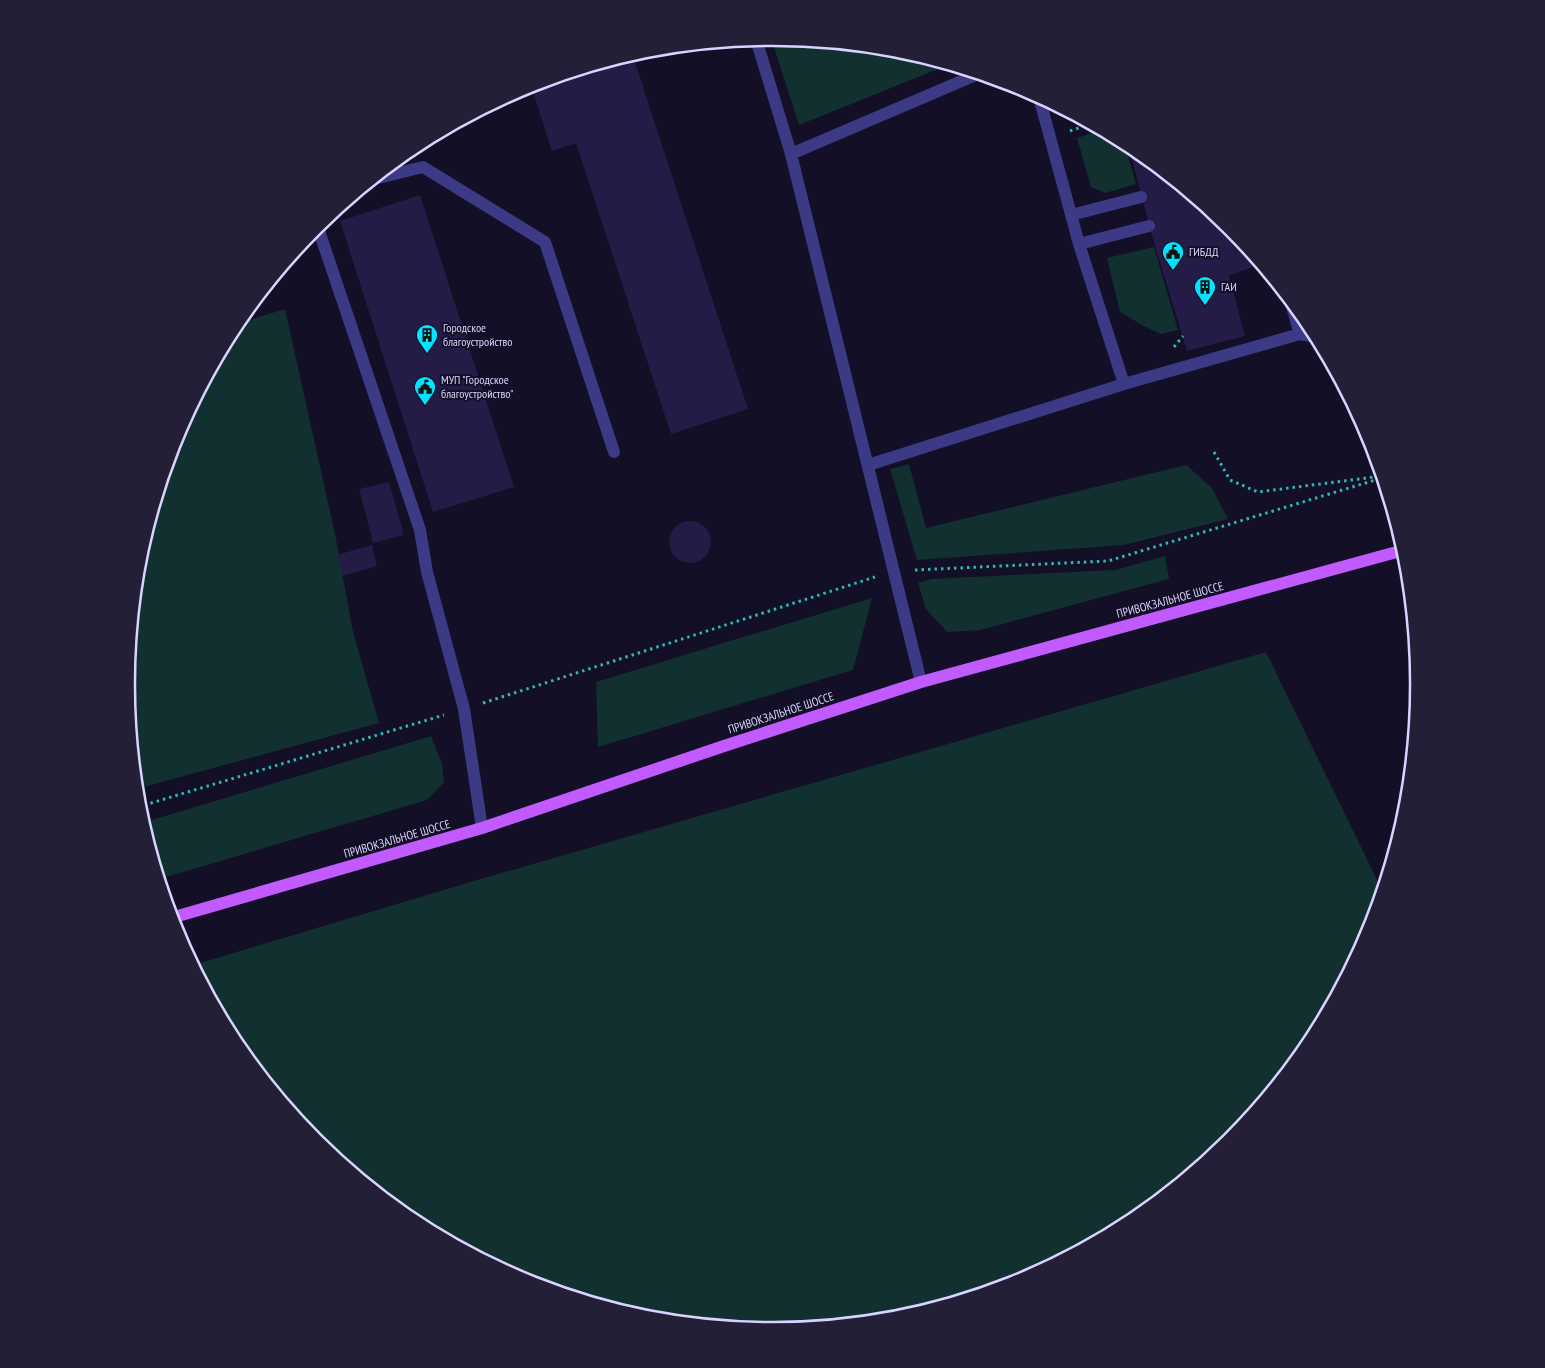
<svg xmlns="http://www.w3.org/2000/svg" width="1545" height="1368" font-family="'PT Sans Narrow',sans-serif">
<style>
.green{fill:#12302f}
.building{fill:#241b47}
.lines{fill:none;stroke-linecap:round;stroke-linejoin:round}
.path{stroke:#2fb8b0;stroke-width:3;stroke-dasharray:2.5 4;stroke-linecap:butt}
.minor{stroke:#3d3a85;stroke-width:12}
.major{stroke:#c25bff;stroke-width:12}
.labels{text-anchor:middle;stroke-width:4;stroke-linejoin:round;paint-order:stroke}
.poi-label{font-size:12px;fill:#d9d4ff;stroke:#130f26;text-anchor:start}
.street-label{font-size:12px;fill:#d9d4ff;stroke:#130f26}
.rim{fill:none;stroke:#d9d4ff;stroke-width:2.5}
</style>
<rect width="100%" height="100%" fill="#130f26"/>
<path class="green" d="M771,38L899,50L948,65L799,125Z
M1102,130L1124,142L1136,184L1105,193L1091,187L1077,138Z
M1154,247L1178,330L1161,334L1144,326L1120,312L1107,258Z
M285,309L335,534L353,632L379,723L136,789L126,684L138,558L175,436L236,324Z
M909,464L926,528L1186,465L1212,488L1228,519L1124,545L917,560L890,469Z
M1165,556L1169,579L980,630L947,632L926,609L918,583L931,579L1115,570Z
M872,598L853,670L598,747L596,682Z
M1266,652L1382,890L1370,932L1310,1043L1229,1141L1131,1222L1020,1281L898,1318L772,1330L646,1318L525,1281L413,1221L315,1141L235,1043L193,965L474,881Z
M431,736L442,764L444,782L427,800L159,879L142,823Z"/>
<path class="building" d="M664,48L634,59L748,409L671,434L576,143L552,151L533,92L511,99L510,95L525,87L647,50Z
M495,103L496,107L481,112L480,111Z
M1128,144L1230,227L1246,247L1252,267L1229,276L1245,336L1187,351L1154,243Z
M420,195L514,487L433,512L340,221Z
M1356,412H1357L1368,434L1363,436Z
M389,482L404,535L373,543L359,489Z
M669 542a21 21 0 1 1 42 0a21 21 0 1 1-42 0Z
M372,545L377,566L343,576L337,555Z"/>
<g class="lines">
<path class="path" d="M1070,131L1090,124
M1174,347L1183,336
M1214,452L1230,480L1258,492L1382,476
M915,570L1108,561L1382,478
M483,703L875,577
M138,807L444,715"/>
<path class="minor" d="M756,39L791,154L921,682
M791,154L978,74
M374,179L423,167L545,242L614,452
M1071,215L1141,197
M317,225L420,530L427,572L464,709L482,828
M1079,244L1149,226
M1290,300L1300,334
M1124,384L1300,334L1316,337
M868,465L1124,384L1079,244L1039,97"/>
<path class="major" d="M171,918L482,828L724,746L921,682L1404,550"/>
</g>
<defs>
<g id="civic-pin" transform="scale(1.125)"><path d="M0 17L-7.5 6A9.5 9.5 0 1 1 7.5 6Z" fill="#00e5ff" stroke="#130f26"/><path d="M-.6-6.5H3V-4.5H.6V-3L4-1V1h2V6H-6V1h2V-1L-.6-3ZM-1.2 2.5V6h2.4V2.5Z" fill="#111"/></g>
<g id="building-pin" transform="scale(1.125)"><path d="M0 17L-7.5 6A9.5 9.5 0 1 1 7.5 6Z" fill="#00e5ff" stroke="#130f26"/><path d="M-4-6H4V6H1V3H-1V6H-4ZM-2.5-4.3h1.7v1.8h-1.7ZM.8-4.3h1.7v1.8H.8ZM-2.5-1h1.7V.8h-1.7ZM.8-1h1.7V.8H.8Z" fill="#111"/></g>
</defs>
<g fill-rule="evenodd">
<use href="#civic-pin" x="1173" y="252"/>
<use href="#building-pin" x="1205" y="287"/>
<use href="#building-pin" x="427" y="335"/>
<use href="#civic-pin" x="425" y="387"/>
</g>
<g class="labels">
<g class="poi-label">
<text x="1189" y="256">ГИБДД</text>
<text x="1221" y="291">ГАИ</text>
<text x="443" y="332">Городское<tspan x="443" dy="14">благоустройство</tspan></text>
<text x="441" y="384">МУП "Городское<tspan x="441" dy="14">благоустройство"</tspan></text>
</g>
<g class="street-label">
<text transform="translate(1170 600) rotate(-15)" y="4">ПРИВОКЗАЛЬНОЕ ШОССЕ</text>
<text transform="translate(781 713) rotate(-18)" y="4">ПРИВОКЗАЛЬНОЕ ШОССЕ</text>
<text transform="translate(397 839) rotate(-16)" y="4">ПРИВОКЗАЛЬНОЕ ШОССЕ</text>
</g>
</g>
<path d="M0 0H1545V1368H0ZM772 46H773A637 637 0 0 1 1410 683V685A637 637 0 0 1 773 1322H772A637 637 0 0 1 135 685V683A637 637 0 0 1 772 46Z" fill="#231f37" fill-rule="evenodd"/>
<path class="rim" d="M772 46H773A637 637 0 0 1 1410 683V685A637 637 0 0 1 773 1322H772A637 637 0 0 1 135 685V683A637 637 0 0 1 772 46Z"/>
</svg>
